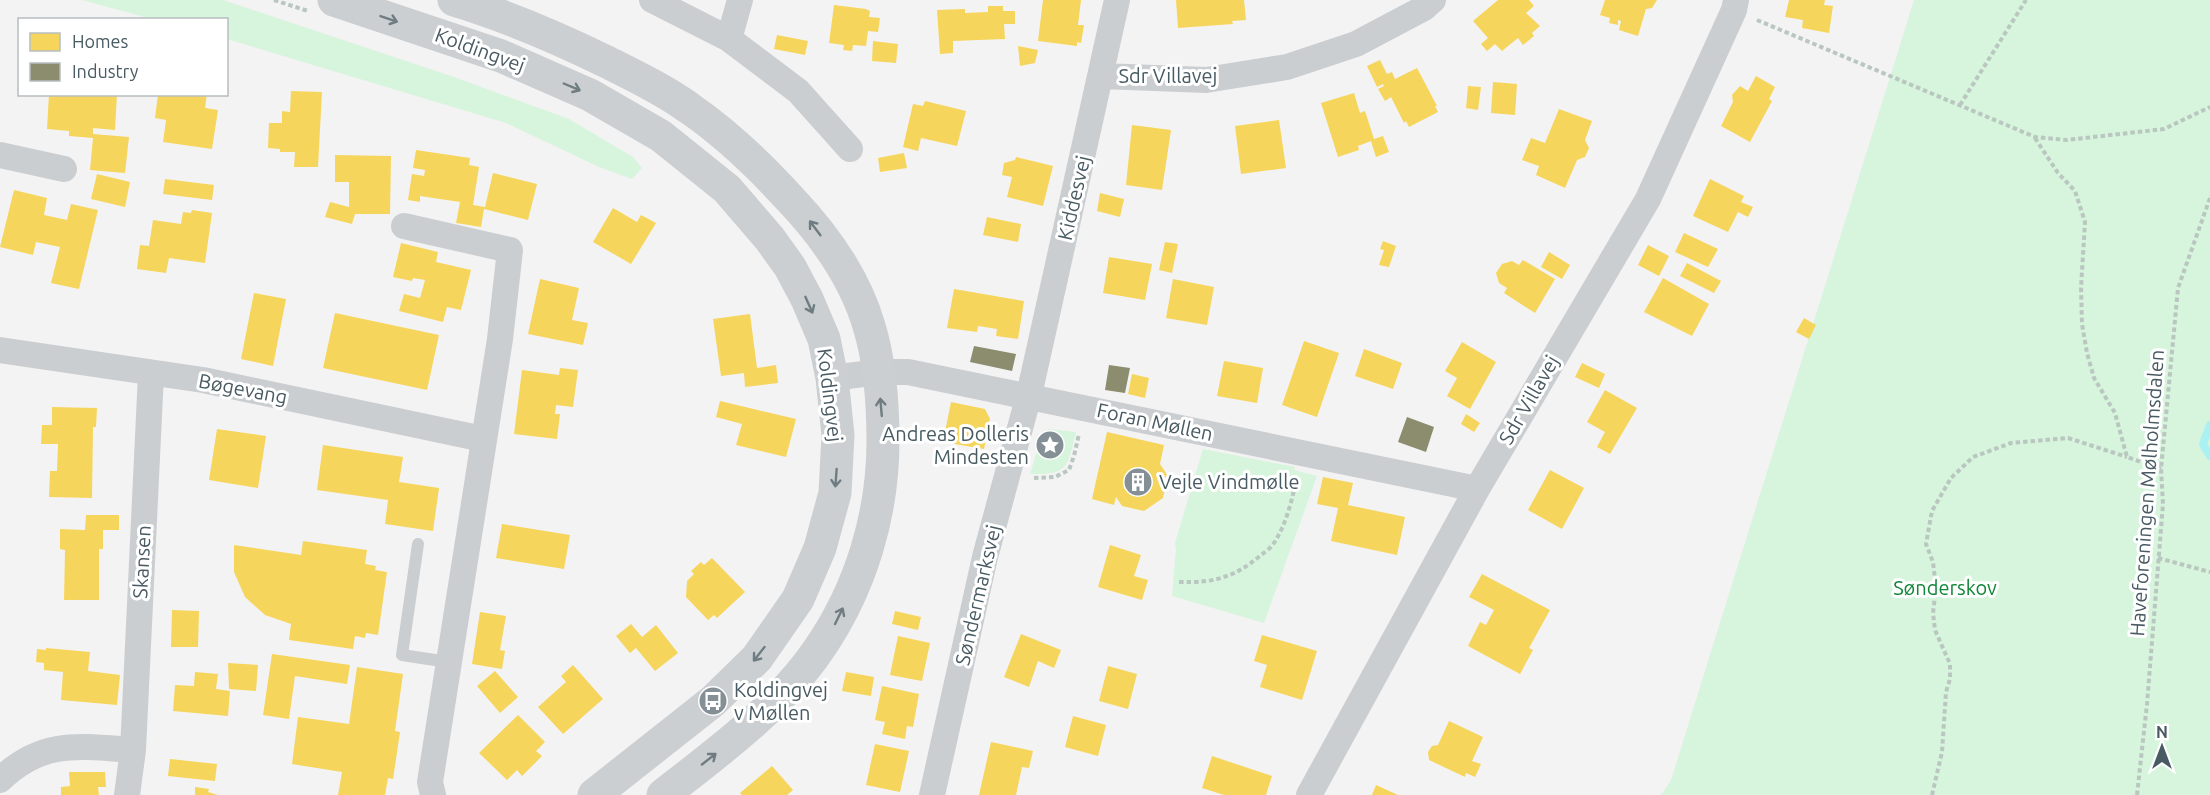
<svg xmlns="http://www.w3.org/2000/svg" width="2210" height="795" font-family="Ubuntu,sans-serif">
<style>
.green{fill:#d7f4dd}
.homes{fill:#f6d55c}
.industry{fill:#8c8c6e}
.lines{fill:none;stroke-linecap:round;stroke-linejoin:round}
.stream{stroke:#aaf1f4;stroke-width:8}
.path{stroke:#b9c7c0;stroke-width:4;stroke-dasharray:4.5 3;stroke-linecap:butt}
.service{stroke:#caced0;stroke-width:12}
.minor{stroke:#caced0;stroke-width:26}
.secondary{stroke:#cbcfd1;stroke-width:33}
.oneway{stroke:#6f7d83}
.labels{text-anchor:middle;stroke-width:6;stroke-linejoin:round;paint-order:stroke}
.street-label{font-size:20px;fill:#485a62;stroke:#fff}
.poi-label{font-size:20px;fill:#485a62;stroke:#fff;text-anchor:start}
.park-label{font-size:20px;fill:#108636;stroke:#fff}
</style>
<rect width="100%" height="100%" fill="#f4f3f3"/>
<path class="green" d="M82,0H223L457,78L569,119L633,157L642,168L632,179L599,167L506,123L227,39L226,20L152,19Z
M1914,0H2210V795H1661L1671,780Z
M1049,429L1076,432C1067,467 1069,475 1030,474L1043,431Z
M1203,449L1295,467L1294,470L1317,476L1264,623L1172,596L1176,549L1175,543Z"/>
<path class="homes" d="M1043,0H1081L1078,25H1084L1081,43L1077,42V46L1038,41Z
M1176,0H1244L1246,20L1232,21L1233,24L1178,28Z
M1498,0H1529L1534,6L1526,13L1540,26L1532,33L1534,36L1523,45L1518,38L1502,51L1495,44L1487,51L1481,44L1488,38L1473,21Z
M1605,0H1657L1652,8L1646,9L1638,36L1619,30L1621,21L1618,20V25L1609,23L1610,18L1600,15Z
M1789,0H1825L1824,5L1833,6L1829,33L1802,28L1803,20L1785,17Z
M834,5L866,9L870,11L869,17L880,18L878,32L868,31L866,46L853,45L852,51L843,50L844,45L829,43Z
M988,6H1003V11H1015V24H1004L1005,39L953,41V53L940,54L937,10L965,9V13L988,12Z
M777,35L808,41L805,55L774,49Z
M873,41L898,44L896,63L872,61Z
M1018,46L1038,50L1035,63L1020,66Z
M1380,60L1387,74L1392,72L1395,79L1417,68L1437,106H1435L1438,112L1409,127L1406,121L1404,123L1391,97L1385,101L1378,89L1384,86L1383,84L1377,87L1367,66Z
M1756,76L1775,87L1769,99L1772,101L1750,142L1721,126L1733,102L1732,95L1740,86L1748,91Z
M1493,82L1517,84L1515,115L1491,113Z
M1468,86L1481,87L1478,110L1466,108Z
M291,91L322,92L318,167H294L295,152H280V149L268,148L269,123H282V111L290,112Z
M1354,93L1360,113L1365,111L1374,139L1383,136L1389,152L1376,157L1371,141L1358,146L1359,150L1338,157L1321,103Z
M49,94H117L115,130L93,128V134L129,137L125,173L90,170L93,138L69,136V131L47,129Z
M158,94H207L205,108L218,110L212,149L163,142L166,120L155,118Z
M925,101L966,111L957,146L921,138L918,151L903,147L913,104L923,106Z
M1559,109L1592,121L1585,140L1589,148L1585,157L1577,160L1565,188L1536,175L1539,166L1522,160L1531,138L1545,143Z
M1279,120L1286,168L1241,174L1235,126Z
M1132,125L1171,130L1162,190L1126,185Z
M416,150L470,158L469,165L479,167L473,205L485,207L493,173L537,184L528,220L484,209L481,227L456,223L460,202L420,196V202L408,200L412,174L424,176L425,170L413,168Z
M904,153L907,168L880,172L878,158Z
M335,155L391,156L390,214H355L352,224L325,217L330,202L349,207V182H335Z
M1016,157L1053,166L1043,206L1007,197L1012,177L1002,175L1004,163L1015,160Z
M97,174L130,182L125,207L91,199Z
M165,179L214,185L212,200L163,194Z
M1710,179L1744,196L1741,202L1753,207L1748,217L1738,212L1728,232L1693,216Z
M14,190L47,198L44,215L67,220L71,204L98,210L79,289L51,283L60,247L36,242L33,255L0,247Z
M1100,193L1124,199L1120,217L1097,211Z
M613,208L637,222L641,215L656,223L631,264L593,242Z
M192,210L212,213L205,263L169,258L166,273L137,269L140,245L149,246L153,220L181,224L183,212L191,213Z
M987,217L1021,224L1018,242L983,235Z
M1684,233L1718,249L1708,267L1675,252Z
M1383,241L1396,246L1389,267L1379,265L1384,250L1380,249Z
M1165,242L1178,244L1172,273L1159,270Z
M401,243L438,252L436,262L471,270L461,310L447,307L443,322L399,311L404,294L420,298L425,280L413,278L412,281L393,277Z
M1648,245L1669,256L1659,276L1638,265Z
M1549,252L1570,265L1562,279L1541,267Z
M1109,257L1152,264L1145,300L1103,293Z
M1523,260L1555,279L1535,313L1504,293L1507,288L1499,283L1496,273L1502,264L1512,261L1519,265Z
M1687,263L1721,281L1714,293L1680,276Z
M1663,278L1709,304L1692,336L1644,312Z
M540,279L579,288L572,320L588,323L583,345L528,334Z
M1173,279L1214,287L1207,325L1166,318Z
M954,289L1024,301L1018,339L996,336L997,329L978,326L977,332L947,328Z
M254,293L286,299L273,366L241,359Z
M335,313L439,335L427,390L323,368Z
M750,314L757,368L776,365L778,383L745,387L744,373L721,376L713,319Z
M1804,318L1816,325L1809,339L1796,332Z
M1304,341L1339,353L1317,417L1282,405Z
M1462,342L1496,362L1470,409L1447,396L1457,378L1445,371Z
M1364,349L1402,363L1393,389L1355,376Z
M1224,361L1263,368L1257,403L1217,396Z
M1582,363L1605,374L1599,388L1575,377Z
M560,368L578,370L573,407L556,405L555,414H560L557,439L514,434L522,370L559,375Z
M1132,374L1149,378L1145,398L1128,394Z
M1605,390L1637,408L1610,454L1597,447L1605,432L1587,422Z
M720,401L796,419L786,457L736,445L742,424L716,417Z
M951,402L985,409L990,419L984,449L943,442Z
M52,407L97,408L96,427H93L92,498L49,497L50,471H57L58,444H41L42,425H52Z
M1466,414L1480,423L1474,432L1461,424Z
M217,429L266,436L258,488L209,480Z
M1107,432L1164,445L1160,464L1168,476L1163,498L1144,511L1122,506L1116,497L1114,505L1092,499Z
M323,445L403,457L399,482L439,488L433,531L385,524L388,500L317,490Z
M1550,470L1584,488L1562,529L1528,510Z
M1323,477L1353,483L1348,505L1405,517L1397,555L1331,541L1338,508L1317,504Z
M86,515H119V530H103V549H99V600H64L65,550L60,549V529L85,530Z
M502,524L570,535L564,569L496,558Z
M303,541L367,550L365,564L376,566L375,570L387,572L378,635L366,633L365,638L355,636L353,649L289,640L291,624L265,615L245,597L234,572V545L301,555Z
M1110,545L1141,555L1134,576L1148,580L1142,600L1098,587Z
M712,558L745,592L717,618L714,615L708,620L686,597L687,581L694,574L691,571L701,562L704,565Z
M1482,574L1550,610L1529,648L1533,650L1520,674L1468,646L1480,622L1486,625L1494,610L1469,597Z
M172,610L199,611L198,647H171Z
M895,611L921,617L918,630L892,624Z
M480,612L506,616L500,650L505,651L502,669L472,664Z
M631,624L642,637L656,625L678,653L655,671L636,648L630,653L616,636Z
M1021,634L1061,650L1054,668L1038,661L1029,687L1004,677Z
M1262,635L1317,651L1302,700L1260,687L1267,665L1254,661Z
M898,636L930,643L922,681L890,675Z
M46,648L90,652L88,671L120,675L117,705L61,700L63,672L44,670V663L36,662L37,649L46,650Z
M272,654L350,665L347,684L295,676L289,719L263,715Z
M228,663L258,665L256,691L229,689Z
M573,665L603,699L563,734L538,707L566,682L561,676Z
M1108,666L1137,674L1128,709L1099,701Z
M357,667L403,674L395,731L400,732L393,779L388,778L385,795H338L342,772L292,764L298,717L349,724Z
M495,671L518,697L500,713L477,686Z
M195,672L218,674L216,689L230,691L228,716L173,711L175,685L194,686Z
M846,672L874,677L871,696L842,691Z
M882,686L919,694L913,727L907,726L905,739L882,734L885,722L875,720Z
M518,715L545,742L536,751L542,756L522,776L517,770L507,780L479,753Z
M1073,716L1106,725L1098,756L1065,747Z
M1449,721L1483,737L1472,761L1481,764L1475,777L1466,773L1465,777L1429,760L1428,752L1432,746L1438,745Z
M991,742L1033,751L1029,768L1022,767L1016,795H979Z
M875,744L909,751L900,792L866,785Z
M1212,756L1272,776L1266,795H1224L1202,788Z
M170,759L217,764L215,781L168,776Z
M772,766L793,790L787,795H742L740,793Z
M69,772H105L106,787H98L99,795H61V787L70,786Z
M1376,785L1398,795H1372Z
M195,787L209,789L208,792L218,795H195Z"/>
<path class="industry" d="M974,346L1016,354L1012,371L970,362Z
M1109,365L1130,368L1125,393L1105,390Z
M1407,417L1434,427L1426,452L1398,442Z"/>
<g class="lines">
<path class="stream" d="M2210,425L2203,444L2210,456"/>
<path class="path" d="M274,0L308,11
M1757,20L2035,137L2067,140L2164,129L2210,107
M1960,105L2026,0
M2035,138L2058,173L2075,191L2085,222L2081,288L2082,324L2087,353L2094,378L2115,413L2127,457L2161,469
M1034,478L1055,477L1069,470L1074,456L1079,434
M2158,558L2210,572
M1179,582C1213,583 1234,578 1261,555C1265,552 1271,548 1274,543C1287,523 1292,499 1297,477
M1932,795L1942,752L1946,692L1950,679V664L1935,630L1933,613L1936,587L1933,562L1926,544L1932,511L1951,478L1973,457L2011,443L2068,438L2127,457
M2137,795L2147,704L2163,504L2161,469L2178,288L2210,198"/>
<path class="service" d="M418,544L402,655L448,662"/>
<path class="minor" d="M652,0L729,39L798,91L850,149
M729,39L740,0
M1102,76L1206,80L1287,67L1356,44L1424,8L1433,0
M0,155L64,169
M404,226L510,250L500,339L430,782L433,795
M0,350L203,380L483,439
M832,378L879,372H908L1477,489
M0,780C42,739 80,746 133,750
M127,795L133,750L151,374
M932,795L985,557L1029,395L1117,0
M1309,795L1477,489L1648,199L1734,10L1736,0"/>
<path class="secondary" d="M334,0L501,56L590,95L661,136L727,189L770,239L790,267L807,299L824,339L832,378L838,435L835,493L820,548L798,599L757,658L713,701L594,795
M454,0C507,16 558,38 607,62C635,76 664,90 689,108C727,134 760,166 791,200C825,236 855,278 869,326C880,362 883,403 883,441C883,514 861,588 819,649C779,708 719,751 663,795"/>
</g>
<defs><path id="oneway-shaft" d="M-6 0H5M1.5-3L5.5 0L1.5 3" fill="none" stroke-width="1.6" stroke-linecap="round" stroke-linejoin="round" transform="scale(1.5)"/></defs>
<g class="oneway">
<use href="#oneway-shaft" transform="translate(389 19) rotate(19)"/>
<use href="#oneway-shaft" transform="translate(572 87) rotate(23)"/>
<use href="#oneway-shaft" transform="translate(815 228) rotate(-127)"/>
<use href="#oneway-shaft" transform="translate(809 305) rotate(66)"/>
<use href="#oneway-shaft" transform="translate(881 407) rotate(-95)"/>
<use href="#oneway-shaft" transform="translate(836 478) rotate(94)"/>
<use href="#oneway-shaft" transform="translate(839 616) rotate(-64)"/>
<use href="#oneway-shaft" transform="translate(759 654) rotate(128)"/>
<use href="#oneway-shaft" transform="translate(709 759) rotate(-38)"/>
</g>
<defs>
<g id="sight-disc" transform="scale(1.5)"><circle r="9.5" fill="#849095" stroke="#fff"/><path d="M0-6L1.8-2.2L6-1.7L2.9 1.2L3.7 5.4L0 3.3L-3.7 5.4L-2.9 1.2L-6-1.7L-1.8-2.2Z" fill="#fff"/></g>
<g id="building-disc" transform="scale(1.5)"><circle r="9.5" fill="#849095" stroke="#fff"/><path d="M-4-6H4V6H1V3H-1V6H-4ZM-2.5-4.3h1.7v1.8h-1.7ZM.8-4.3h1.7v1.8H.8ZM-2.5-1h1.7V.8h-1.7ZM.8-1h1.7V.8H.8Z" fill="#fff"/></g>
<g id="bus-disc" transform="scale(1.5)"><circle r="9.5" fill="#849095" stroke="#fff"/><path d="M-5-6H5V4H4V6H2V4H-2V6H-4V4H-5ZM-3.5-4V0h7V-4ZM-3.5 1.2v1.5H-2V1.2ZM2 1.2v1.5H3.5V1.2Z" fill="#fff"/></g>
</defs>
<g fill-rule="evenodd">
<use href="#sight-disc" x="1050" y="445"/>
<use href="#building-disc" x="1138" y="482"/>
<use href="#bus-disc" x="713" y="701"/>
</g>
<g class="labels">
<g class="street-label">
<text transform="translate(480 50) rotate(20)" y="7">Koldingvej</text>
<text x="1168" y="83">Sdr Villavej</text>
<text transform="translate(1074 198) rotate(-77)" y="7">Kiddesvej</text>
<text transform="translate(243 389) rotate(11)" y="7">Bøgevang</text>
<text transform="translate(830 395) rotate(83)" y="7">Koldingvej</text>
<text transform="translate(1529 400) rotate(-60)" y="7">Sdr Villavej</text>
<text transform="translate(1155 422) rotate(12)" y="7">Foran Møllen</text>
<text transform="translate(2147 493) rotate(-86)" y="7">Haveforeningen Mølholmsdalen</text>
<text transform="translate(142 562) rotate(-87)" y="7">Skansen</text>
<text transform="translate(978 595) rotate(-77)" y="7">Søndermarksvej</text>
</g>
<g class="poi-label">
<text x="1029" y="441" text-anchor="end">Andreas Dolleris<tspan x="1029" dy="23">Mindesten</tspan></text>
<text x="1159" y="489">Vejle Vindmølle</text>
<text x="734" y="697">Koldingvej<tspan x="734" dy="23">v Møllen</tspan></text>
</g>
<g class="park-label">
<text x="1945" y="595">Sønderskov</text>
</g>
</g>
<rect x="18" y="18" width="210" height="78" fill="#ffffff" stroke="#b6bdc0" stroke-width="1.5"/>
<rect x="30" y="33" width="30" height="18" fill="#f6d55c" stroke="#b6bdc0" stroke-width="1.5"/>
<text x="72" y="48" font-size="18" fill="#485a62">Homes</text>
<rect x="30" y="63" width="30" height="18" fill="#8c8c6e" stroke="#b6bdc0" stroke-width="1.5"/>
<text x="72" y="78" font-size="18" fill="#485a62">Industry</text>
<g transform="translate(2162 747)" stroke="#ffffff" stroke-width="4.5" paint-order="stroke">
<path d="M0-4.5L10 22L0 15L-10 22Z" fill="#485a62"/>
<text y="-9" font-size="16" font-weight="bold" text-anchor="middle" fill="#485a62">N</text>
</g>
</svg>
